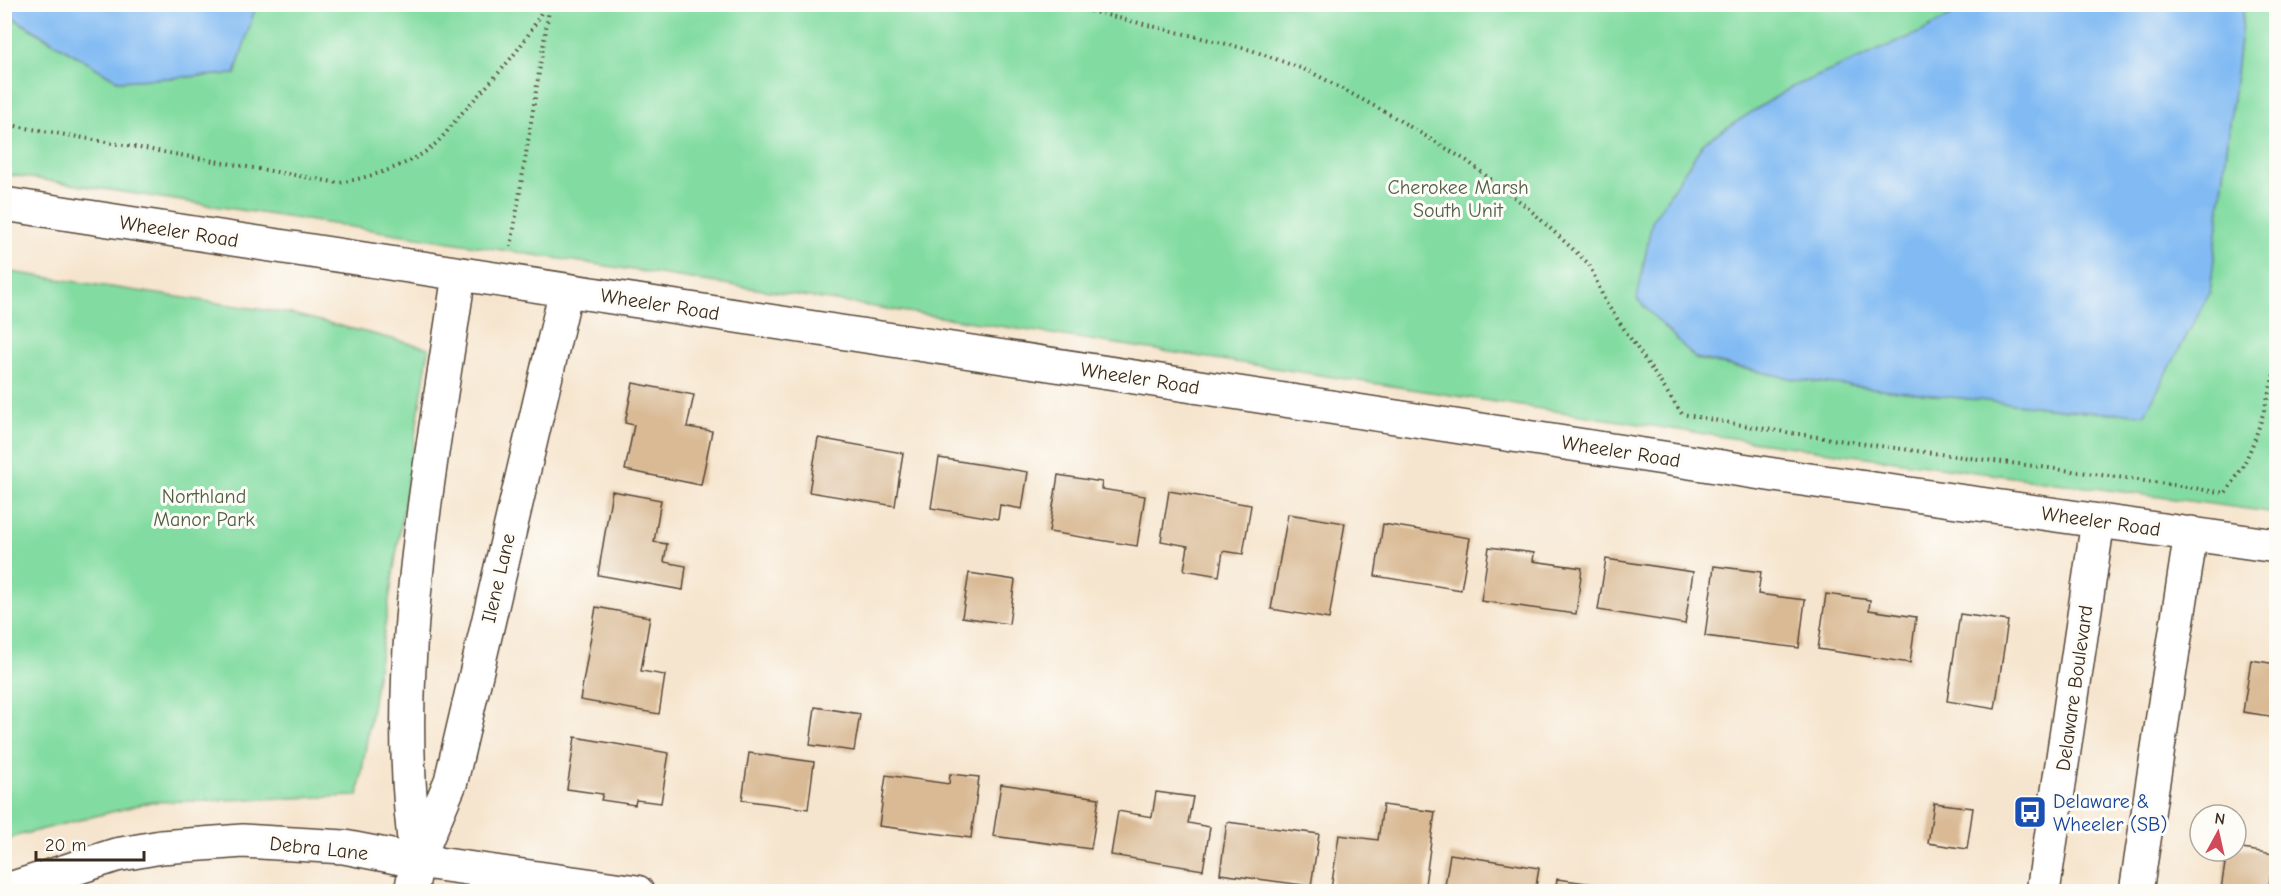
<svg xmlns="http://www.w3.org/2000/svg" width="2281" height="896" font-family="'Comic Neue',sans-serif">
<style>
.green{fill:#82dca1;stroke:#5e8360;stroke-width:1.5}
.water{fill:#82bbf3;stroke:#5e7288;stroke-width:1.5}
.building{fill:#d9ba94}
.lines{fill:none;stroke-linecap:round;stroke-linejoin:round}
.minor-casing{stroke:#574638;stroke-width:36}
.path{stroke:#574638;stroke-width:4;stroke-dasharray:1.5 4.5;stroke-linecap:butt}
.minor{stroke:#fff;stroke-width:33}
.labels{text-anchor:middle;stroke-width:6;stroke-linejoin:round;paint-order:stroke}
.park-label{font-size:20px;fill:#505f45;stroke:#fdfcf7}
.street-label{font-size:20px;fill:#3b2a1e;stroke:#fdfcf7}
.transit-label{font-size:20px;fill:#164399;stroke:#fdfcf7;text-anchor:start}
</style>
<rect width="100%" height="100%" fill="#fdfcf7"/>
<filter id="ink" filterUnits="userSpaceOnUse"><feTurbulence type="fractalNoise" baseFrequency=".0167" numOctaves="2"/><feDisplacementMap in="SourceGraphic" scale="12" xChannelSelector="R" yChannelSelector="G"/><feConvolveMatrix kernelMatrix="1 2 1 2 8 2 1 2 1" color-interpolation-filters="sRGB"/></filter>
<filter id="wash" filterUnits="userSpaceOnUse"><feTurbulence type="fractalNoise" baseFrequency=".008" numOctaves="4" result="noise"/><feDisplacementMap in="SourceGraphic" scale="24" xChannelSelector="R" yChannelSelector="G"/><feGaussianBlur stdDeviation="1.35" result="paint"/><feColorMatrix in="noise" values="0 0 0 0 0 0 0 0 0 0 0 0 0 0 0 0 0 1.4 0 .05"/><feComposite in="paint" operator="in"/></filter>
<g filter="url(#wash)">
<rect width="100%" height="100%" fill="#f6e5ce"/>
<path class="green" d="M256,4L1972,5L1921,32L1695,359L1799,380L2086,412L2210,292L2244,5H2276V513L1764,443L5,174L4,13L118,81L235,74Z
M4,271L292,314L429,348L358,796L151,802L16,836L5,842Z"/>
<path class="water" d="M1972,4L2244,5L2210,292L2145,414L2086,412L1799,380L1695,358L1637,299L1652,221L1704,142L1790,88L1921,32Z
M4,5L5,4L256,5L235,74L118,81L5,13Z"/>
<g id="blocks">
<path class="building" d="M633,383L694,395L687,427L712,431L701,485L625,470L634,425L625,423Z
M818,438L903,453L895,506L809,492Z
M939,458L1028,472L1022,509L1000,505L998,519L931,508Z
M1058,475L1102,482L1101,489L1145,496L1137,546L1049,532Z
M612,491L661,500L654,542L667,544L664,562L686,566L683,590L598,575Z
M1169,491L1251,505L1243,554L1223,551L1219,576L1184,570L1188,546L1161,541Z
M1288,514L1345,523L1329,619L1271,609Z
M1383,524L1470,538L1461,590L1375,576Z
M1489,547L1534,553L1533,561L1582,568L1576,614L1481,601Z
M1606,559L1693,572L1685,624L1598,610Z
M1714,566L1761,572L1758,594L1805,600L1799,648L1705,636Z
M969,573L1015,580L1009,624L962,617Z
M1826,594L1870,600L1869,610L1916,617L1910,663L1818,649Z
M596,607L650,617L641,671L665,675L659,714L580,700Z
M1960,614L2008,621L1995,709L1947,701Z
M2251,660L2276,664V717L2243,712Z
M815,707L860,714L854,751L810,745Z
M575,737L669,753L661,803L636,800L635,805L601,800L603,794L567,789Z
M749,753L814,762L808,809L742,800Z
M950,774L979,777L971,838L879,826L886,775L949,784Z
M1001,784L1099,798L1091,849L993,836Z
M1156,792L1193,797L1188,823L1210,827L1203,870L1111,855L1118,811L1152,817Z
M1934,803L1973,808L1967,849L1928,843Z
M1383,805L1435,812L1424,892H1352L1331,889L1339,835L1378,840Z
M1227,822L1319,834L1311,886L1220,874Z
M2236,848L2274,854L2268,892L2221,889L2227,851H2236Z
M1450,854L1539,868L1535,892H1444Z
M1557,879L1637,890V892H1555Z"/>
</g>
</g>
<g filter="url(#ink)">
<use href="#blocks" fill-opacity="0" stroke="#574638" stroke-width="1.5"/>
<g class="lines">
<g class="minor-casing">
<path id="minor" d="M4,204L1781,476L2276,546
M417,861C388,669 432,465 459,274
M4,891L116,855L161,847L243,841L344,847L417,861L637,892
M411,892L417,861L451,781L566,290
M2043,892L2098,521
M2136,892L2191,533"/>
</g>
<path class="path" d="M1061,4L1251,50L1311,72L1389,114L1467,161L1527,207L1589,264L1605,301L1682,414C1862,449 2045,464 2225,493C2254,458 2264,410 2276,367
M4,124L339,183C370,177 409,166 433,146C444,137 452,124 461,114C491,81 527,46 545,4
M511,247L550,4"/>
<use href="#minor" class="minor"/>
</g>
</g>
<defs>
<g id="bus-square" transform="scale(1.725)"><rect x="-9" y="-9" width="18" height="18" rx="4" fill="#1a4fb4" stroke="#fdfcf7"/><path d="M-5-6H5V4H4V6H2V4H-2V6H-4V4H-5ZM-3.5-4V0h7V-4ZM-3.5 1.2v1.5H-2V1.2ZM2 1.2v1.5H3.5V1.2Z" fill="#fff"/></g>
</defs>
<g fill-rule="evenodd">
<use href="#bus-square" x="2030" y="812"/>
</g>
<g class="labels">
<g class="park-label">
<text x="1458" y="194">Cherokee Marsh<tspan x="1458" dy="23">South Unit</tspan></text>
<text x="204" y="503">Northland<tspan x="204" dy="23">Manor Park</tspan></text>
</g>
<g class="street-label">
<text transform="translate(179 231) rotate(9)" y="7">Wheeler Road</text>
<text transform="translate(660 304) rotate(9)" y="7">Wheeler Road</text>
<text transform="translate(1140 378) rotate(9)" y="7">Wheeler Road</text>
<text transform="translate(1621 451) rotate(9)" y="7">Wheeler Road</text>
<text transform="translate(2101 521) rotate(8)" y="7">Wheeler Road</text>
<text transform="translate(498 578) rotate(-77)" y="7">Ilene Lane</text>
<text transform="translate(2074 688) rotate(-82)" y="7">Delaware Boulevard</text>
<text transform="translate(319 848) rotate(6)" y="7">Debra Lane</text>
</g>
<g class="transit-label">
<text x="2053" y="808">Delaware &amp;<tspan x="2053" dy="23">Wheeler (SB)</tspan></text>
</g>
</g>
<rect width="2281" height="896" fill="none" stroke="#fdfcf7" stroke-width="24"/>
<g transform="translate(2218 833) rotate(8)"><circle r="28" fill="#fdfcf7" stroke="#afa8a0" stroke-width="1.5"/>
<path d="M0-4.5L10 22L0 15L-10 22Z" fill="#d1495b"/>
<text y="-9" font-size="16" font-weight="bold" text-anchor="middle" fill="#3b2a1e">N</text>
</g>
<path d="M36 851v9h108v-9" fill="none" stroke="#3b2a1e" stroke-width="3"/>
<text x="45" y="851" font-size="18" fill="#3b2a1e" stroke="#fdfcf7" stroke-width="4.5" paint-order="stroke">20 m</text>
</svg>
